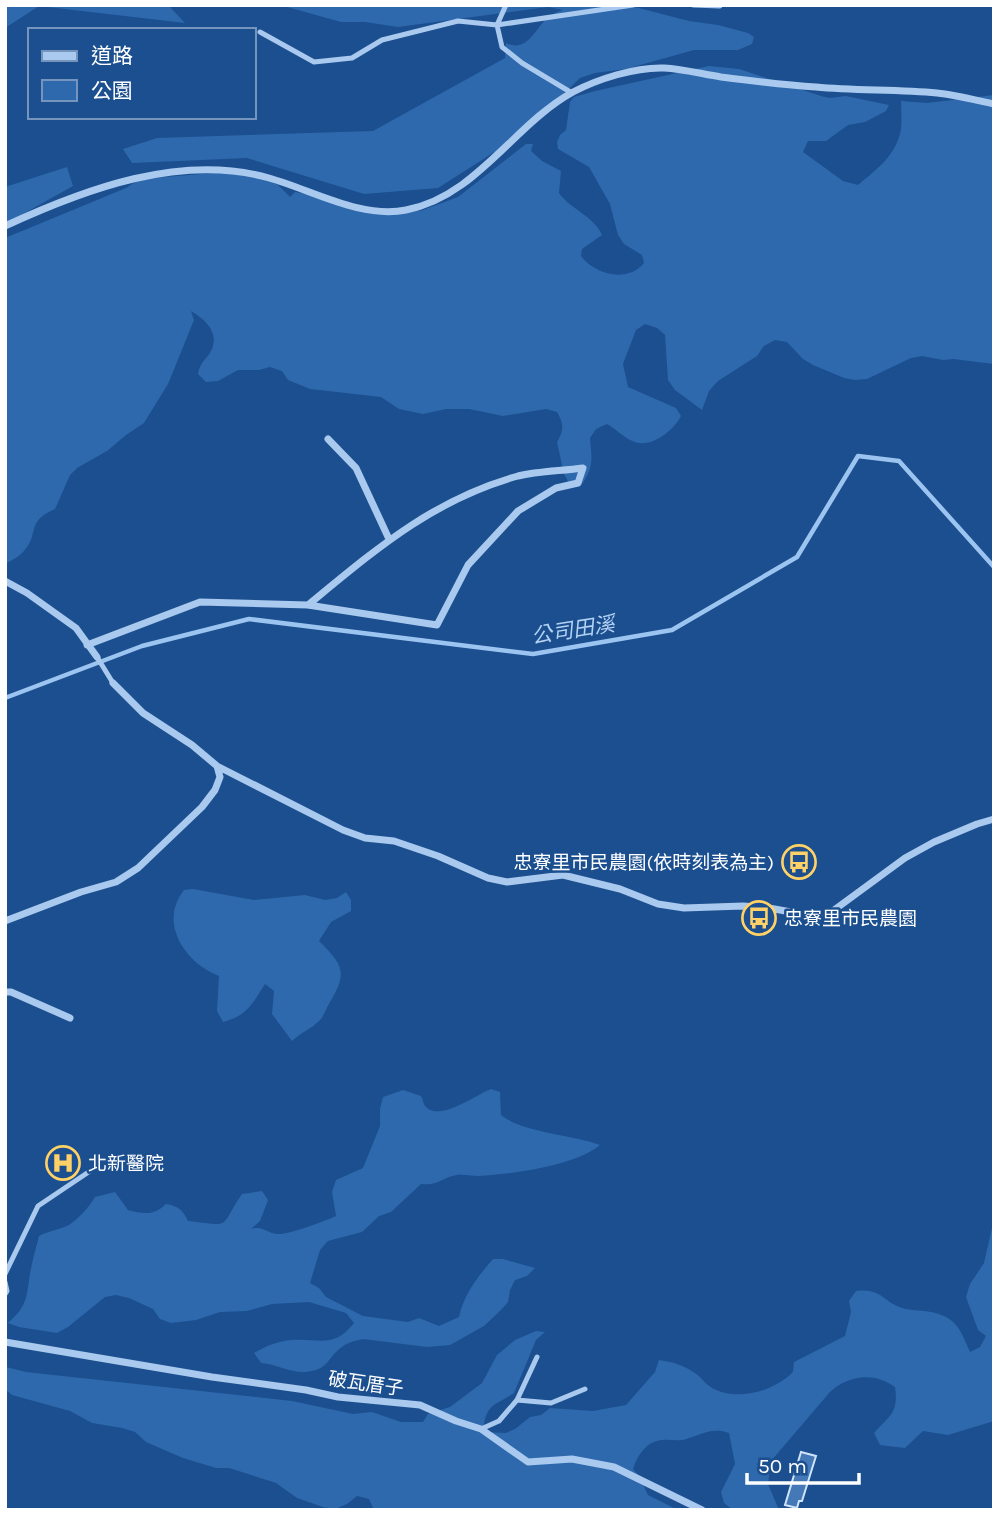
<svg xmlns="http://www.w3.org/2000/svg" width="999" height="1515" font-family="Karla,'Noto Sans TC',sans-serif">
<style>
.green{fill:#2e69ad}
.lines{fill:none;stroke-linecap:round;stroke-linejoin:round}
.stream{stroke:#9cc4f0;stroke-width:4.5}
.building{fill:#4478b7;stroke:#cfe3fa;stroke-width:2}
.lane{stroke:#a9c9ee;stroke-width:5}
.street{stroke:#a9c9ee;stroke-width:7}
.labels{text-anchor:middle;stroke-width:5;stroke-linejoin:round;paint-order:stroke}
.poi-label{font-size:19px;fill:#fff;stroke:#1b4f8f;text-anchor:start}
.street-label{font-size:19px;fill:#fff;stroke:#1b4f8f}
.water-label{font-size:21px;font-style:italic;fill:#b5d3f5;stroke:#1b4f8f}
</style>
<rect width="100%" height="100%" fill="#1b4f8f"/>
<path class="green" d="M5,5H168L185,23L39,6L5,28Z
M280,5H627L689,21L718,25L748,33L754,37L752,44L738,50H694L626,69L595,73L580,78L524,133L438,188L364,194L247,158L132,163L123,149L157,138L373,131L505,58L506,43C527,53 535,29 547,18C551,14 558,12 563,10L548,7L398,27L365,22H341Z
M709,66L739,69L821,96L829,98L846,96L889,105L886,111L865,122L848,125L826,141H808L803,152L843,181L858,185C877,169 896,156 901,129C902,120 901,110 901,101L927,103L994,95V364L953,359L943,360L922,356L911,358L867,379L855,380L844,378L813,365L803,359L787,342L775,340L764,346L757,356L718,381L709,391L702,410L675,390L668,380L665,335L657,328L645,324L636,330L623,364L628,387L676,408L681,416C674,430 652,448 635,442C625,439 616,429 607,424L596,429L590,438C592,461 594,467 580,487L569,483L564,474L557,442C564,430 564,424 557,412L546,409L503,416L469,409H446L423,414L399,409L381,397L310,389L288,380L282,371L270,367L259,370H238L218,381L206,382L198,374C200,361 207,360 212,349C219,331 204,319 191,311L194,320L177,362L168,384L144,423L126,435L107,451L77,468L70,475L55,509C25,522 40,533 24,551C19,557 12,560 5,564V238L126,188L140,179L226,172L274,181L290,197L295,192L302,193L368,209L420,211L458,197L526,144H533L531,151L542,161L561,171L559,193C570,209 594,216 602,235L582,249L581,256C595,275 628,283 644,263L642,255L624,244L618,235L610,204L589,167L558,149L557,142L560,135L566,130L570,102L574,97L595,91Z
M67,167L73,186L5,224V187Z
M193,889L254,900L305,895L325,900L337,898L346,892L351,900V911L331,922L319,941C343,965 348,972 330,1002C326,1008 324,1017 319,1021C311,1029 300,1033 292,1041L272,1014L274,991L265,984C253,1003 247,1016 223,1022L217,1011L219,976C185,963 158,923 184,890Z
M491,1089L500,1092L501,1115C523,1133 570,1134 600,1145C575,1166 512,1174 479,1176C472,1176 464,1174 457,1175C442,1177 440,1186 421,1184L391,1212L379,1216L362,1232L328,1241L320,1250L310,1283L319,1288L326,1297L363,1316L408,1322L419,1318L439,1326L459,1317C464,1294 478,1276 493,1259H503L535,1268L527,1276L515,1280L510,1290L508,1302L501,1310L484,1326L450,1345L427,1347L363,1339C355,1341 348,1342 342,1347C326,1358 330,1370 305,1372C291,1373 276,1364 261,1363L254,1353C266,1346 278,1341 292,1340C318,1338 334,1349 354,1323L346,1313L309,1302L272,1304L247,1311L220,1312L196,1320L171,1323L160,1319L153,1309L129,1298L116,1295L105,1297L68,1327L57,1333L19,1327L8,1323C28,1305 26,1298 30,1274C32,1261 36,1248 39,1236C48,1231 58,1230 67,1226C78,1220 89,1207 95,1197L115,1192L128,1210C143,1214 154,1216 166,1204C178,1206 183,1210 188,1221C234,1226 218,1229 242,1194L262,1191L268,1200L260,1221L251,1229C262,1225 267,1233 277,1234C289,1235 325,1221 336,1216L332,1192L336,1180L363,1168L380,1126V1109L383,1097L403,1090L421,1096C423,1099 423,1104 426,1107C440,1122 477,1094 491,1089Z
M994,1219V1421L948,1435L923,1431L905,1448L880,1445L874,1433C889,1416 899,1413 895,1387C874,1372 849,1375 830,1392L771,1461L768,1484L779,1510H733L724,1503L721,1492L735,1464L729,1433C712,1427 701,1435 686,1439C678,1442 671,1439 663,1440C646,1441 638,1455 633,1469L639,1476L648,1495L678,1510H374L369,1499L357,1496L347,1504L335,1509L323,1507L297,1498L276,1483L229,1468H216L183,1458L146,1442L135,1432L122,1428L92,1423L70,1411L12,1395L5,1389L6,1367L26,1372L292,1401L353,1414L372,1412L401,1422H423L428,1414L450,1407L482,1383L497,1355L515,1340L536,1331L545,1332L536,1340L514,1393C493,1407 486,1403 483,1432L506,1433L515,1429L530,1417L541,1415L550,1408L593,1411L626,1405L655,1372L659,1360C674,1362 689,1367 700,1377C704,1381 707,1385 712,1388C738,1402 774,1391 793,1372L794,1362L845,1336L851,1312L849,1301L856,1291C882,1288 883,1302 902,1308C908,1310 917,1310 924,1311C955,1315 959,1326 970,1352L980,1347L986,1336L978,1330L966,1297L970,1284L984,1263Z"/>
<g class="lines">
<path class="stream" d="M5,698L142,646L249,619L533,654L672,630L797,557L858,456L899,461L994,567"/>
</g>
<path class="building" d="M801,1452L816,1456L802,1501H799L797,1508L785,1505Z"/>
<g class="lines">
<path class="lane" d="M506,5L497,25L502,47L522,63L572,93
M693,5L720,6
M260,32L314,62L352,58L382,40L458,21L497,25L633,5
M97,657L113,683
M5,1274L38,1206L99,1165
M5,1282L7,1291L5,1294
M517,1400L537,1357
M481,1429L499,1421L517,1400L551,1403L585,1389"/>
<path class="street" d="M5,226C85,189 181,153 269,178C312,190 361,219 406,210C477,196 513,125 573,92C598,79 635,67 664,68C683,69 702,74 721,77C752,81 784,85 816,87C856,91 897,89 937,93C956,95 975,100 994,104
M328,439L356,468L389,539
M5,581L27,593L76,628L97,657
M87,645L200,602L308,605L437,625L468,565L518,511L556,488L578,483L583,468C562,471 538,471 518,476C432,500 375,550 308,605
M217,766L343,830L365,838L394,841L438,856L488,878L507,882L563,875L620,889L658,904L684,908L743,906L769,908L813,916L830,913L905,858L934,842L977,824L994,819
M5,921L81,892L116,882L138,868L202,807L215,790L220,777L217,766L192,745L143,713L113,683
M5,992H11L70,1018
M5,1342L212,1377L306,1390L338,1397L420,1405L456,1421L481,1429L528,1462L572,1459L614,1467L702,1510"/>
</g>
<defs>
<g id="bus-ring" transform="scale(1.75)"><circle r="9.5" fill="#1b4f8f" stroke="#ffd166" stroke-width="1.5"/><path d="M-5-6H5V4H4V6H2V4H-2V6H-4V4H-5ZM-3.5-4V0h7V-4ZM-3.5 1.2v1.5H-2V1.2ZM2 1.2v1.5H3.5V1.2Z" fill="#ffd166"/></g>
<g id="hospital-ring" transform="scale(1.75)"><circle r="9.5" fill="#1b4f8f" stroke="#ffd166" stroke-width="1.5"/><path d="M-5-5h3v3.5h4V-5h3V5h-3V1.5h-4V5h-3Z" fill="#ffd166"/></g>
</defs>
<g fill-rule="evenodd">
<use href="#bus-ring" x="799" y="862"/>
<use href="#bus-ring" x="759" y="918"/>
<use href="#hospital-ring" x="63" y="1163"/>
</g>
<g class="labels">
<g class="poi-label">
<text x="774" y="869" text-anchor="end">忠寮里市民農園(依時刻表為主)</text>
<text x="784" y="925">忠寮里市民農園</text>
<text x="88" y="1170">北新醫院</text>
</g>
<g class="street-label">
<text transform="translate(366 1383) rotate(8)" y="7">破瓦厝子</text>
</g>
<g class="water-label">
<text transform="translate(573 630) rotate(-9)" y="7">公司田溪</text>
</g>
</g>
<rect width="999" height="1515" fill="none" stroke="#ffffff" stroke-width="14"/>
<rect x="28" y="28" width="228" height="91" fill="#1b4f8f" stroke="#7695bc" stroke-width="2"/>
<rect x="42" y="51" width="35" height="10" fill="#a9c9ee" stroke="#7695bc" stroke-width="2"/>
<text x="91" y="63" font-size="21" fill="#ffffff">道路</text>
<rect x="42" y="80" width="35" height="21" fill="#2e69ad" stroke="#7695bc" stroke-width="2"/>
<text x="91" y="98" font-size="21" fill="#ffffff">公園</text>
<path d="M747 1473v10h112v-10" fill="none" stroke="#ffffff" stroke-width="3.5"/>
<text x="758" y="1473" font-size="21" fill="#ffffff" stroke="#1b4f8f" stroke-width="5" paint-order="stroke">50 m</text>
</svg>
